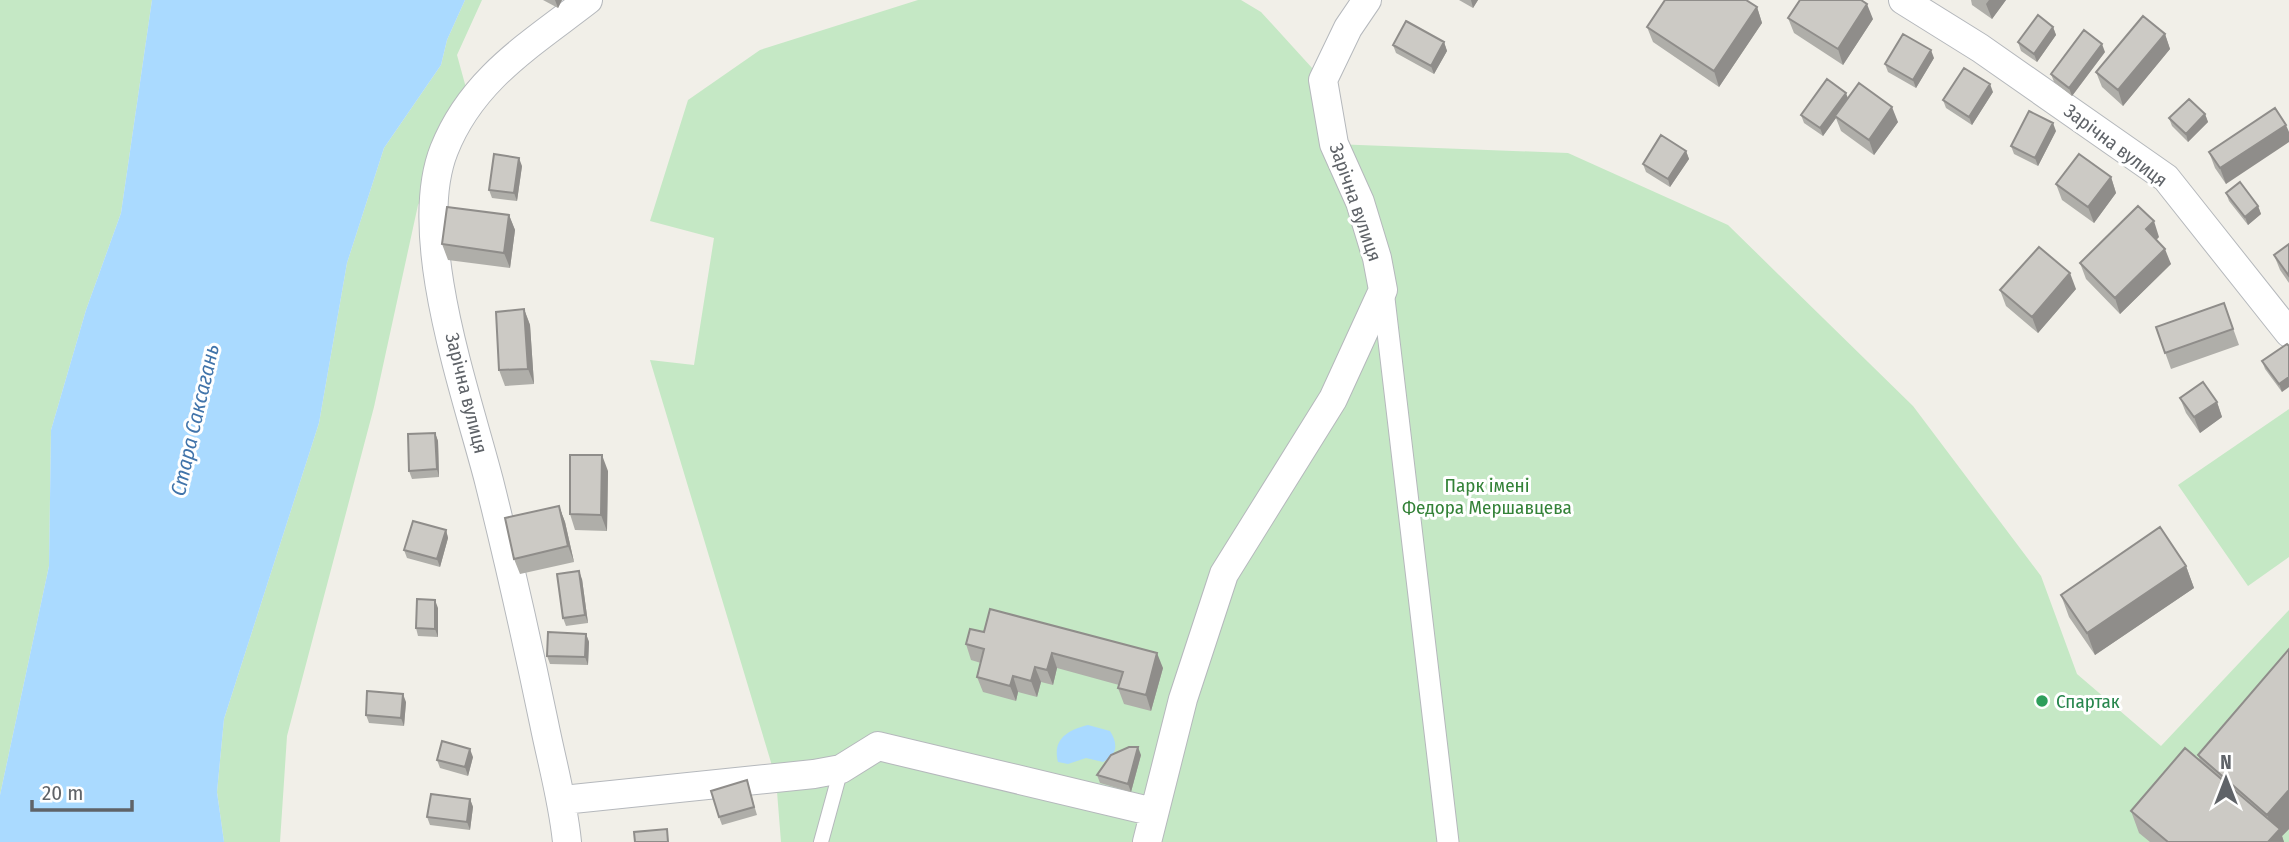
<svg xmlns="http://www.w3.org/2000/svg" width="2289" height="842" font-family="'Fira Sans Condensed',sans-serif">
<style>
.green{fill:#c5e8c5}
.water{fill:#aadaff}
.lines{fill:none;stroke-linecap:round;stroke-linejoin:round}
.service-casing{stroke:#b5b8bc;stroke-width:16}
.pedestrian-casing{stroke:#b5b8bc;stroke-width:23}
.minor-casing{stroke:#b5b8bc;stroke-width:30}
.service{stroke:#fff;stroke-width:14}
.pedestrian{stroke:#fff;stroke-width:21}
.minor{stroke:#fff;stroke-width:28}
.wall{fill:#afaea9}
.shaded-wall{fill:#8f8d8a}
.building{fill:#cccac5;stroke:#8f8d8a;stroke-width:2}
.leisure-dot{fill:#2e9e5b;stroke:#fff;stroke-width:2.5}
.labels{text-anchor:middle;stroke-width:6;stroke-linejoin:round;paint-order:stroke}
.street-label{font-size:19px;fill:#5f6368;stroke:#fff}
.park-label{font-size:19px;fill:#348238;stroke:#fff}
.leisure-label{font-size:19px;fill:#27864d;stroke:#fff;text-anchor:start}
.water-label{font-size:21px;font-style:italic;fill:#4174aa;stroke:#fff}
</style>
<rect width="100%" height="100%" fill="#f1efe8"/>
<path class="green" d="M0,0H152L121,213L86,310L51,430L49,566L0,795Z
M465,0H482L457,55L471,106L418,205L374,407L287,736L280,842H224L217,792L224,719L319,423L347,263L384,148L441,65L447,40Z
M918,0H1241L1261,12L1323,80L1334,144L1568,153L1728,225L1913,406L2041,576L2077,674L2161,746L2289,610V842H781L776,779L650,360L694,365L714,238L650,221L688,100L760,50Z
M2289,409V557L2248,586L2178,485Z"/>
<path class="water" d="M152,0H465L447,40L441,65L384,148L347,263L319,423L224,719L217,792L224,842H0V795L49,566L51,430L86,310L121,213Z
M1088,725L1110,731C1118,744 1118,754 1103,762L1086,758L1068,764L1058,762C1052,739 1068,730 1088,725Z"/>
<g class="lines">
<g class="service-casing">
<path id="service" d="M821,842L841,769"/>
</g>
<g class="pedestrian-casing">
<path id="pedestrian" d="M1383,290L1448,842"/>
</g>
<g class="minor-casing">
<path id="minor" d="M1903,0L1980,48L2166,178L2289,333
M563,800L814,774L841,769L878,746L1154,812
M567,842C563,801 552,763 544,723C527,641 509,561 489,481C466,392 410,236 444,150C472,79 530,45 588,0
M1147,842L1183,699L1224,574L1333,399L1383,290L1377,258L1360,202L1334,144L1323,80L1348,28L1367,0"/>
</g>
<use href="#service" class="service"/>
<use href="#pedestrian" class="pedestrian"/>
<use href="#minor" class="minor"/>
</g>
<path class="wall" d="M543,0H562L558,8Z
M1459,0H1478L1473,8Z
M1971,0H2006L1992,19L1972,5Z
M1757,7L1762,23L1719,87L1653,42L1647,27Z
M1788,18L1873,19L1843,65L1794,33Z
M2053,27L2056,35L2037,62L2021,51L2018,42Z
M2165,34L2170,49L2123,106L2102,87L2096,72Z
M1444,42L1447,51L1434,74L1396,53L1393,45Z
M2105,52L2072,96L2054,82L2051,74Z
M1934,58L1916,88L1888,72L1885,64Z
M1993,92L1972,125L1946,108L1943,100Z
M1848,98L1898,122L1874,155L1841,131L1836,118L1823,136L1804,123L1801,115Z
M2275,108L2226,184L2215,168L2209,152Z
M2205,114L2208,122L2188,142L2172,126L2169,118Z
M2056,131L2038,166L2014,154L2011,146Z
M1686,151L1689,159L1670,187L1646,172L1643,164Z
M522,166L517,201L492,198L489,190Z
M2111,177L2116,193L2094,223L2062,200L2056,184Z
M2226,193L2258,206L2261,214L2248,225L2229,201Z
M509,215L515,230L510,268L448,260L442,244Z
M2159,237L2156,240L2171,264L2120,314L2086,279L2080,263Z
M2289,244V283L2280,270L2274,255Z
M2076,289L2038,333L2006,306L2000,290Z
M2224,303L2239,345L2171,369L2156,327Z
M524,309L530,325L534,384L505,386L499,370Z
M2287,344L2282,392L2265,369L2262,361Z
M2180,398L2217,402L2222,417L2200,433L2186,413Z
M435,433L438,441L439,477L412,479L409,471Z
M608,471L607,531L575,530L570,514Z
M559,506L565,522L574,562L520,574L514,559Z
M446,530L448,538L440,567L407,558L404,550Z
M2186,566L2194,588L2095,655L2069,617L2061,595Z
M582,579L588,623L566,626L563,618Z
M438,608V637L418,636L416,628Z
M970,629L1163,668L1151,711L1124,704L1118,688L1119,685L1057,668L1053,685L1041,682L1037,697L1018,692L1016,701L983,692L977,677L981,663L971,660L966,644Z
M586,634L589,642L588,665L550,664L547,656Z
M2289,649V829L2282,836L2284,842H2150L2139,833L2131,811L2200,760L2198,755Z
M406,702L404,726L369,723L366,715Z
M1141,755L1131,792L1100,783L1097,775Z
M473,757L468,776L440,768L437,760Z
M749,788L757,815L722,825L719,817Z
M470,799L473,807L470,830L430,825L427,817Z"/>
<path class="shaded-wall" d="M555,0H562L558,8Z
M1471,0H1478L1473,8Z
M1989,0H2006L1992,19L1986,4Z
M1867,4L1873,19L1843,65L1838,49Z
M1757,7L1762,23L1719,87L1714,71Z
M2053,27L2056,35L2037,62L2034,54Z
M2165,34L2170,49L2123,106L2118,90Z
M1444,42L1447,51L1434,74L1431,66Z
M2102,44L2105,52L2072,96L2069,88Z
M1931,50L1934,58L1916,88L1913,80Z
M1990,84L1993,92L1972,125L1969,117Z
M1846,93L1849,101L1835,116L1836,118L1823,136L1820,128Z
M1892,107L1898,122L1874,155L1869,140Z
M2205,114L2208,122L2188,142L2186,134Z
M2053,123L2056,131L2038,166L2035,158Z
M2286,125L2289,132V142L2226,184L2220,168Z
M1686,151L1689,159L1670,187L1668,179Z
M519,158L522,166L517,201L514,193Z
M2111,177L2116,193L2094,223L2088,207Z
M2258,206L2261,214L2248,225L2245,217Z
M509,215L515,230L510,268L504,253Z
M2154,221L2159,237L2151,245L2146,229Z
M2165,249L2171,264L2120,314L2115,298Z
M2070,273L2076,289L2038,333L2032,317Z
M524,309L530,325L534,384L528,369Z
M2289,377V387L2282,392L2279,384Z
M2217,402L2222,417L2200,433L2194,417Z
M435,433L438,441L439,477L437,469Z
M602,455L608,471L607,531L601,515Z
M559,506L565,522L574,562L568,546Z
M446,530L448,538L440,567L437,559Z
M2186,566L2194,588L2095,655L2087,633Z
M579,571L582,579L588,623L585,615Z
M435,600L438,608V637L435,629Z
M586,634L589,642L588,665L585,657Z
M1052,653L1057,668L1053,685L1047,670Z
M1157,653L1163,668L1151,711L1146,695Z
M1035,667L1041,682L1037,697L1031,681Z
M1013,676L1018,692L1016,701L1010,686Z
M403,694L406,702L404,726L401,718Z
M1138,747L1141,755L1131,792L1128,784Z
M470,749L473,757L468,776L465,767Z
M2289,790V829L2282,836L2284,842H2268L2275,834L2267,815Z
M470,799L473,807L470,830L467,822Z"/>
<path class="building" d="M1665,0H1746L1757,7L1714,71L1647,27Z
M1800,0H1861L1867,4L1838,49L1788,18Z
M2038,15L2053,27L2034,54L2018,42Z
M2143,16L2165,34L2118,90L2096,72Z
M1406,21L1444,42L1431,66L1393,45Z
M2084,30L2102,44L2069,88L2051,74Z
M1903,34L1931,50L1913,80L1885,64Z
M1964,68L1990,84L1969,117L1943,100Z
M1827,79L1846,93L1820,128L1801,115Z
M1859,83L1892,107L1869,140L1835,116Z
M2189,99L2205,114L2186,134L2169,118Z
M2275,108L2286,125L2220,168L2209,152Z
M2029,111L2053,123L2035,158L2011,146Z
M1661,135L1686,151L1668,179L1643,164Z
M494,154L519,158L514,193L489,190Z
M2079,154L2111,177L2088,207L2056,184Z
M2240,182L2258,206L2245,217L2226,193Z
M2138,206L2154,221L2146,229L2165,249L2115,298L2080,263Z
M447,207L509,215L504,253L442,244Z
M2289,244V276L2274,255Z
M2039,247L2070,273L2032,317L2000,290Z
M2224,303L2233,329L2165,353L2156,327Z
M524,309L528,369L499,370L496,312Z
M2287,344L2289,346V377L2279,384L2262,361Z
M2203,382L2217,402L2194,417L2180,398Z
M435,433L437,469L409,471L408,434Z
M570,455H602L601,515L570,514Z
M559,506L568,546L514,559L505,518Z
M413,521L446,530L437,559L404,550Z
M2160,527L2186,566L2087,633L2061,595Z
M579,571L585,615L563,618L557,574Z
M417,599L435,600V629L416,628Z
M990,609L1157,653L1146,695L1118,688L1123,672L1052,653L1047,670L1035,667L1031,681L1013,676L1010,686L977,677L984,649L966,644L970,629L984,632Z
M548,632L586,634L585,657L547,656Z
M2289,649V790L2267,815L2198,755Z
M367,691L403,694L401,718L366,715Z
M442,741L470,749L465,767L437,760Z
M1129,747H1138L1128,784L1097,775L1111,755Z
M2185,748L2280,829L2268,842H2168L2131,811Z
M747,780L754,807L719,817L711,791Z
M431,794L470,799L467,822L427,817Z
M667,829L668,842H635L634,832Z"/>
<circle class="leisure-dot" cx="2042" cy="701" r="7"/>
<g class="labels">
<g class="street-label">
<text transform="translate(2116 145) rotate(37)" y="7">Зарічна вулиця</text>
<text transform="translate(1356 202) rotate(71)" y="7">Зарічна вулиця</text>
<text transform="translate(467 393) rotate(76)" y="7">Зарічна вулиця</text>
</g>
<g class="park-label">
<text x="1487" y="492">Парк імені<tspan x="1487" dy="22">Федора Мершавцева</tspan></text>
</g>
<g class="leisure-label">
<text x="2056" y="708">Спартак</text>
</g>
<g class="water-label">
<text transform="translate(195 420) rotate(-77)" y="7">Стара Саксагань</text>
</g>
</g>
<g transform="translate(2226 779)" stroke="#ffffff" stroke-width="5" paint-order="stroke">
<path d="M0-5L12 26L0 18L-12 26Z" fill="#5f6368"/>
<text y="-10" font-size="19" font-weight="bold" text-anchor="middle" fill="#5f6368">N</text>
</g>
<path d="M32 800v10h100v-10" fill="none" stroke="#5f6368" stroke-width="3.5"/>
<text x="42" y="800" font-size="21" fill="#5f6368" stroke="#ffffff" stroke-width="5" paint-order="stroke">20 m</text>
</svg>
